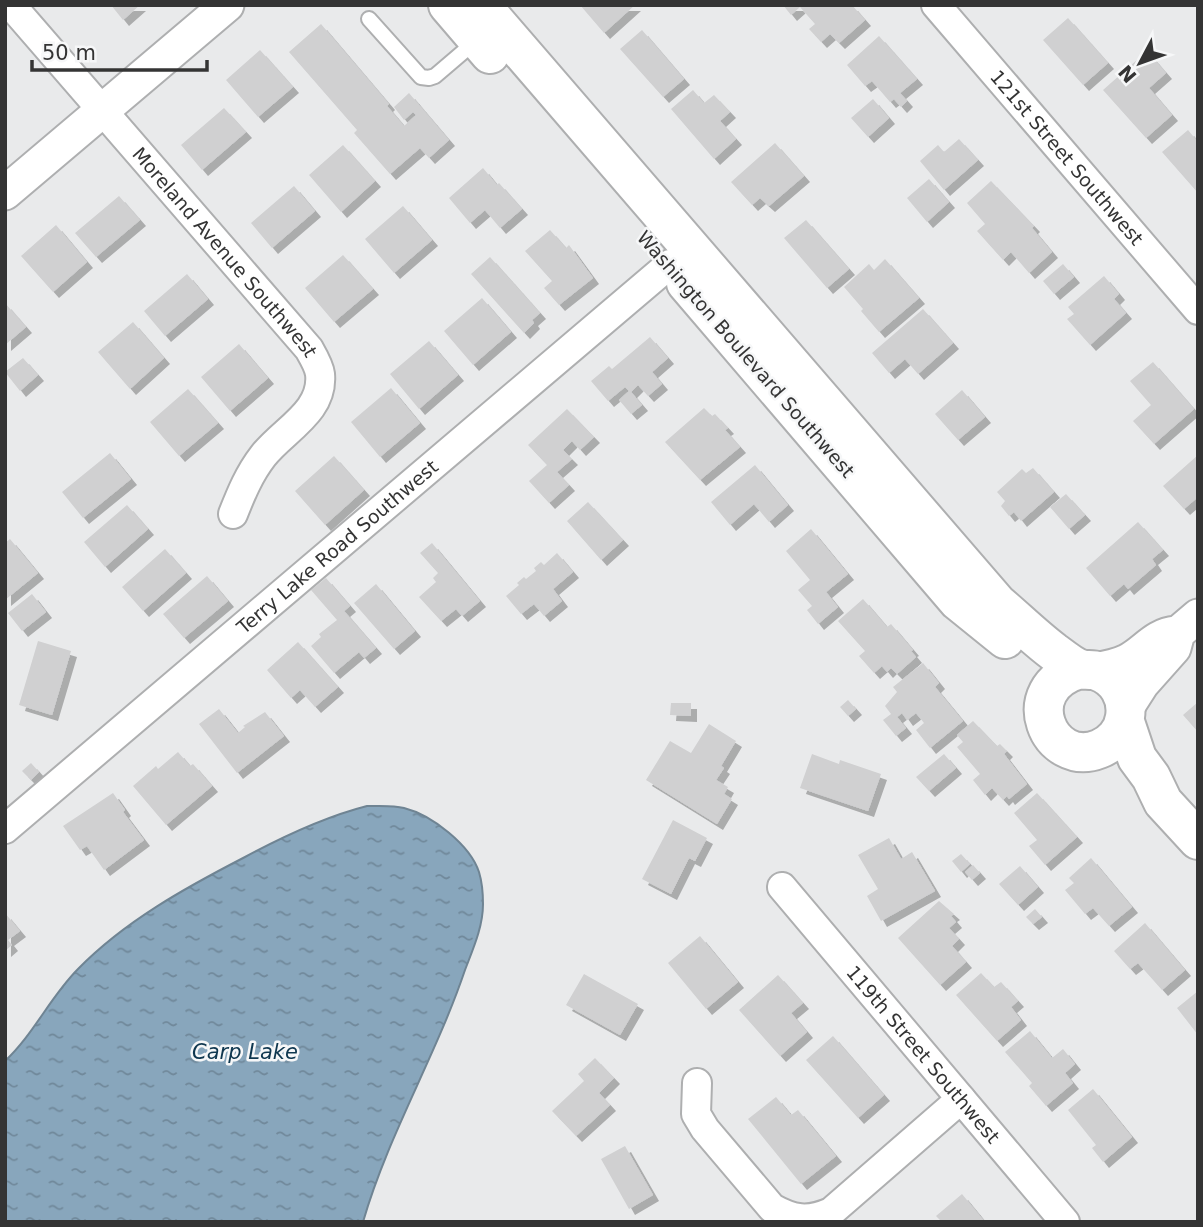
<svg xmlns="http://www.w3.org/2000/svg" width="1203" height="1227" font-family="'DejaVu Sans',sans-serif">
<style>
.water{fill:url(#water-ripples);stroke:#6f8493;stroke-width:2}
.building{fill:#d0d0d1;filter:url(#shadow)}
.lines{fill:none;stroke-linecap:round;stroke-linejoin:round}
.service-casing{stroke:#aeafb0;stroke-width:18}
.minor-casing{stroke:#aeafb0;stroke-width:32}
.tertiary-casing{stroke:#aeafb0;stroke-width:37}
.secondary-casing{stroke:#aeafb0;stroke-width:42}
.service{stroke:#fff;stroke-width:14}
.minor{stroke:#fff;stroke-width:28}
.tertiary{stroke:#fff;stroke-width:33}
.secondary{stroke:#fff;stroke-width:38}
.labels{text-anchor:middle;stroke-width:5;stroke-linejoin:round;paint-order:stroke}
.street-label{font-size:19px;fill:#343434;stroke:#f6f7f8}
.water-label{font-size:21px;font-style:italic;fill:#0f374f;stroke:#f6f7f8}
</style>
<defs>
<pattern id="water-ripples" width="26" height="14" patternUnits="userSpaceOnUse" patternTransform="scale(1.75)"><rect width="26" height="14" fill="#88a6bc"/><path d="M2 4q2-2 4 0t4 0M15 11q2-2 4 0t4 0" fill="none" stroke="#70889a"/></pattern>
<filter id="shadow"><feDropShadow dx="6" dy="6" stdDeviation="0" flood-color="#0004"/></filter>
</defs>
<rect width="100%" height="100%" fill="#e9eaeb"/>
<path class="water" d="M367,806C379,806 393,805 404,808C432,815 470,845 479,872C482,882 483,893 483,904C483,927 473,949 465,970C436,1056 388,1135 363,1222H5V1061C34,1034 50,997 78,969C125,921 185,888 245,857C284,836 324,817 367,806Z"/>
<path class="building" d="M111,5H140L123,20Z
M580,5H635L604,33Z
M783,5H852L865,20L839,43L830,34L821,42L809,29L815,24L800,7L791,15Z
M1068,18L1108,63L1083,85L1043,40Z
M321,24L389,104L387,106L404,126L416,115L413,112L404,120L394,107L409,93L449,140L429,158L420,148L390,174L354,133L357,130L289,52Z
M642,30L684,79L663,97L620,49Z
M879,36L917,79L900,93L907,101L901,107L894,99L890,102L872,81L865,86L847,65Z
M260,50L293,87L258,117L226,80Z
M1147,51L1166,73L1149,88L1172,115L1146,138L1103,90Z
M693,90L704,103L714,95L730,112L720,121L736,139L714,159L671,109Z
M873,99L889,118L868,137L851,118Z
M224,108L246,132L202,170L181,145Z
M1188,130L1198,142V193L1162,152Z
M959,139L978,160L944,190L920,161L938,145L944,152Z
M775,143L804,176L769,206L760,198L752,205L731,182Z
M343,145L375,181L341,212L309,175Z
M483,168L497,185L499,183L522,209L500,228L485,210L470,223L449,198Z
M929,179L949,202L927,222L907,198Z
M991,181L1034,226L1032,228L1052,252L1029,273L1011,252L1003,260L977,231L985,224L967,203Z
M294,186L315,211L272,248L251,223Z
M119,196L140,220L96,257L75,233Z
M403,206L432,240L394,273L365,239Z
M806,220L849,269L827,288L784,238Z
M56,225L87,262L53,292L21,256Z
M550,230L566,248L569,245L593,278L559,305L544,288L552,281L525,251Z
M343,255L373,289L334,322L305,288Z
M490,257L540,313L532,320L534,323L524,333L471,274Z
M885,259L919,298L879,332L861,311L863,309L844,287L869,264L874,270Z
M1063,264L1074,277L1054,294L1043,281Z
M187,274L208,299L165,336L144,311Z
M1104,276L1119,294L1114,299L1126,313L1090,345L1067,319L1074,314L1068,307Z
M482,298L511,332L473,365L444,331Z
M5,303L26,327L5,345Z
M923,309L953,343L918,374L905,359L889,373L872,353Z
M133,322L164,358L130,389L98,352Z
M650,337L668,358L652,372L662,384L648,396L638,385L631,392L642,405L631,414L619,400L629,391L625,387L608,401L591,381L609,366L612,369Z
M429,341L458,375L419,409L390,374Z
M239,344L268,378L230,411L201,377Z
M23,358L38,375L20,391L5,372Z
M1153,362L1194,409L1154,444L1133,421L1151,405L1130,381Z
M391,388L420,423L380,457L351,422Z
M188,389L218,423L179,456L150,422Z
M962,390L985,417L958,440L935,414Z
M704,408L712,416L715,414L728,428L725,430L740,447L700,480L665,442Z
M567,409L594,437L580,450L572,441L563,450L572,459L557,472L569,485L549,503L529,481L547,465L528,445Z
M110,453L131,479L83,518L62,492Z
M1198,455V497L1184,509L1163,486Z
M334,456L364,490L325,525L295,491Z
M755,465L788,505L769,522L754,504L730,525L711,502Z
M1033,468L1054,492L1021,521L1014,512L1009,516L1001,506L1005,501L997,492L1022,469L1026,473Z
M1066,494L1085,515L1069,529L1050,507Z
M588,502L623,540L601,560L567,521Z
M127,505L148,529L105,567L84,542Z
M1138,522L1163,550L1152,559L1156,565L1128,589L1124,584L1110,596L1086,568Z
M811,529L848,574L826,592L838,607L818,624L807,610L812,606L798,590L810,580L786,551Z
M10,539L38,573L5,600V543Z
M432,543L480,601L462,616L456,609L441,621L419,597L436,582L433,578L438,573L420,553Z
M165,549L186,573L143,611L122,587Z
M557,553L573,572L553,589L562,601L544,616L534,604L521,614L506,596L519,585L517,583L524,577L526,579L536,571L534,568L541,562L544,565Z
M207,576L228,601L184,638L163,614Z
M326,578L350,606L344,611L376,648L364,658L359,652L334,673L311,646L321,637L319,634L337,620L311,590Z
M376,584L415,631L394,649L354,603Z
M32,594L46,612L22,631L8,613Z
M863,599L887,627L891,624L913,650L911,651L916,657L897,674L891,668L887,672L882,666L874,673L859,656L865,651L838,621Z
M38,641L71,651L52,715L19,705Z
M298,642L338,687L315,707L300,690L291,698L267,670Z
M923,663L939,683L935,687L963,721L930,748L916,730L924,723L916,713L907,720L902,713L897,717L906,728L896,736L883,720L891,714L885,706L897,692L893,687Z
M848,700L856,709L848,716L840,707Z
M1198,702V732L1183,715Z
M671,703H691V716L670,715Z
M219,709L238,733L245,727L243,726L265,712L284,736L237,773L199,724Z
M973,721L997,746L1000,744L1007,751L1004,754L1027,784L1009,799L1007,796L1003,800L992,788L985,795L973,780L980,774L957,747L963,742L957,735Z
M709,724L736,741L721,766L724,768L716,780L728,787L724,794L732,799L717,824L646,780L670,741L691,753Z
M178,752L190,766L193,764L212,786L166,825L133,786L156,766L158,769Z
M812,754L839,764L840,760L881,774L868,811L800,788Z
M944,754L956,768L929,791L916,777Z
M31,763L39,772L31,780L22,771Z
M113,793L125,810L123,812L144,840L104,870L87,846L80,850L63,826Z
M1037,793L1077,837L1045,865L1029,846L1037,840L1014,813Z
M673,820L707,838L695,861L689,858L671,894L642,879Z
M889,838L901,859L912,852L935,891L881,921L867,896L878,889L858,855Z
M961,854L970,864L961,872L952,861Z
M1091,858L1132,907L1109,926L1093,908L1085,914L1065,890L1074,883L1069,878Z
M973,865L980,873L972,880L965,872Z
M1020,866L1038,887L1018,905L999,884Z
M939,901L954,914L951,916L956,922L949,928L959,939L952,946L966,962L940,985L898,938Z
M1035,909L1042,917L1033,924L1026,917Z
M5,913L20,931L8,940L12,945L5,951Z
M1145,923L1185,970L1162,990L1138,963L1130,969L1114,951Z
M700,936L738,982L706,1009L668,963Z
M981,973L994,987L1001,982L1018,1001L1011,1007L1021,1020L997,1041L956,995Z
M584,974L638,1004L620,1035L566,1005Z
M778,975L803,1003L791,1013L807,1032L780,1056L739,1010Z
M1198,991V1035L1177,1008Z
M1030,1031L1052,1058L1063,1049L1075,1064L1065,1073L1073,1083L1046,1106L1029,1086L1032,1083L1005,1052Z
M833,1036L884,1095L858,1118L806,1060Z
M595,1058L614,1078L599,1093L610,1105L576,1136L552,1111L584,1081L578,1074Z
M1093,1089L1132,1137L1103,1162L1092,1148L1096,1145L1068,1110Z
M776,1097L791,1115L798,1110L836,1156L801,1184L748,1119Z
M625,1146L653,1195L629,1209L601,1159Z
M962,1194L985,1222H942L936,1216Z"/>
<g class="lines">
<g class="service-casing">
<path id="service" d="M369,19L421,77L429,78L435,76L476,41"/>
</g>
<g class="minor-casing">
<g id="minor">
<path id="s1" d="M11,5L309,349C313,356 319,366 320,374C324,412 283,430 263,456C249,474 241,494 233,514"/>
<path id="s2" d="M936,5L1198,310"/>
<path id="s3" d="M5,829L670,264"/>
<path id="s4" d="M782,887L1065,1222"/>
<path d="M697,1083L696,1114L705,1129L772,1208C793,1220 808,1222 831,1212L961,1099"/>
</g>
</g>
<g class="tertiary-casing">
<path id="tertiary" d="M5,193L227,5
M1094,670C1106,668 1117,666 1127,661C1145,652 1154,635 1176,633
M1126,709L1142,684L1174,648L1178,633L1198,616"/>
</g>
<g class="secondary-casing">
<path id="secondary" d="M448,5L490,54
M481,5L997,603C1016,619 1034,637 1054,652C1061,657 1073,667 1081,669C1087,671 1092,669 1097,671C1117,678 1128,697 1125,717C1123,732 1112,744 1099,749C1049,769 1014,688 1080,669
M686,283L958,601L1005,639
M1125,722L1137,758L1151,777L1163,802L1198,840"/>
</g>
<use href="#service" class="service"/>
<use href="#minor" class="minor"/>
<use href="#tertiary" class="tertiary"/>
<use href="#secondary" class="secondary"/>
</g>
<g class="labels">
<g class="street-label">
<text dy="7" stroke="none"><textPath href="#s2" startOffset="201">121st Street Southwest</textPath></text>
<text dy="7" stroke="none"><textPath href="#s1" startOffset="327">Moreland Avenue Southwest</textPath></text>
<text transform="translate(746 354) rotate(49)" y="7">Washington Boulevard Southwest</text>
<text dy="7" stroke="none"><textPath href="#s3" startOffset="436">Terry Lake Road Southwest</textPath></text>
<text dy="7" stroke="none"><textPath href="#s4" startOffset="219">119th Street Southwest</textPath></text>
</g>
<g class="water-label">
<text x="245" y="1059">Carp Lake</text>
</g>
</g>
<rect width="1203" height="1227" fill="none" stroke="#343434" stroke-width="14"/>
<g transform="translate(1140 63) rotate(229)" stroke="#f6f7f8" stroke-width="5" paint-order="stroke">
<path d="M0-5L12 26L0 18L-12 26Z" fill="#343434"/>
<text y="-10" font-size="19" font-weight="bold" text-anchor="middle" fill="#343434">N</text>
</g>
<path d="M32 60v10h175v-10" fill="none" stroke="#343434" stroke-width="3.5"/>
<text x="42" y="60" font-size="21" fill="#343434" stroke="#f6f7f8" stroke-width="5" paint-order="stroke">50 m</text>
</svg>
